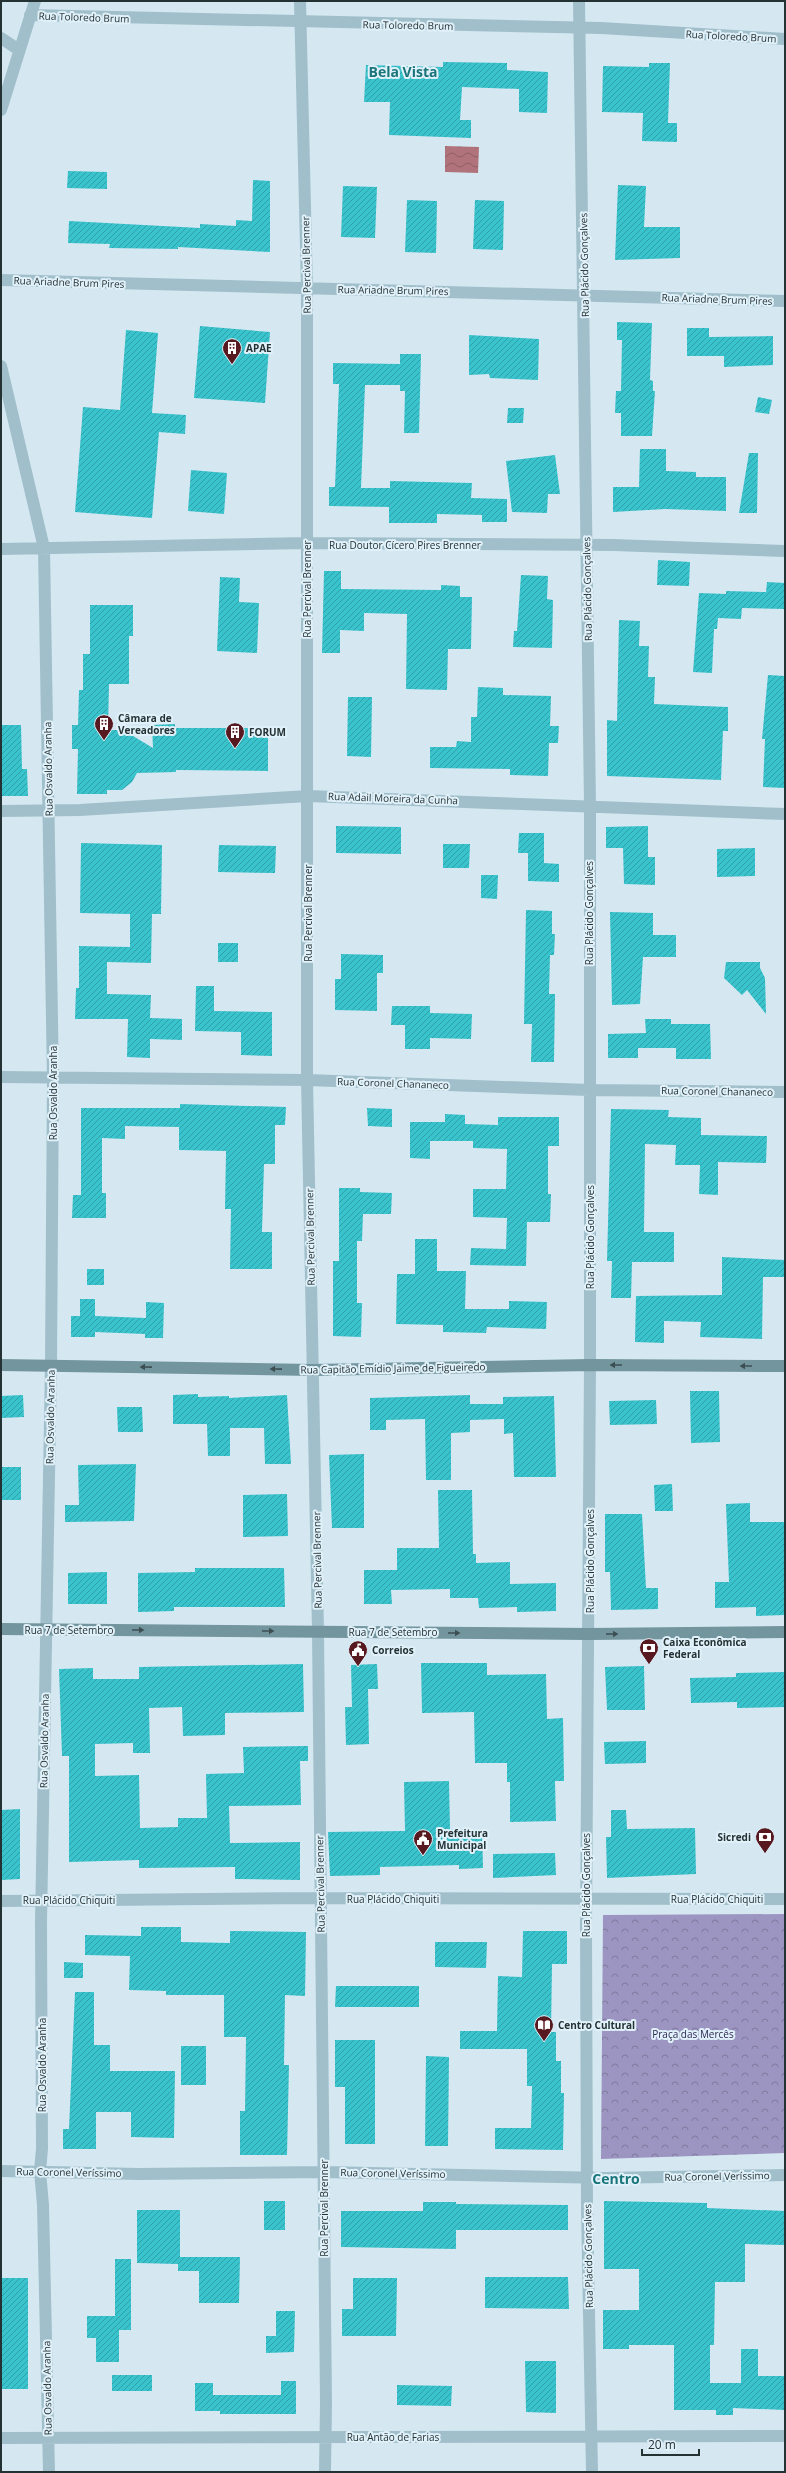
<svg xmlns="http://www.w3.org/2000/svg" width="786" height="2473" font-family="'Open Sans',sans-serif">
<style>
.park{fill:url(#park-crowns)}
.water{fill:url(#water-waves)}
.building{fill:url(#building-hatch)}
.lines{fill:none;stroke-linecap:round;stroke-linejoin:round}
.street{stroke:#a1bfca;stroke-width:12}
.secondary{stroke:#73959d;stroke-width:12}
.oneway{fill:#3c5054}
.labels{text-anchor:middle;stroke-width:4;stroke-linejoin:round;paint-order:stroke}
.street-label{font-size:10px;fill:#243234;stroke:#e1f1fa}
.poi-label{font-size:10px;font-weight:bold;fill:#243234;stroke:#e1f1fa;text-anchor:start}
.park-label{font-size:10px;fill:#2f2753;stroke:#e1f1fa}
.district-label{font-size:14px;font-weight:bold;fill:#19757a;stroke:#e1f1fa}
</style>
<defs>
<pattern id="park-crowns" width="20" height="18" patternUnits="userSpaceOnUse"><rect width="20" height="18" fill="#9c95c1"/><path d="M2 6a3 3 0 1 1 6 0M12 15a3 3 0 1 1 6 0" fill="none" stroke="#7f7a9e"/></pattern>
<pattern id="water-waves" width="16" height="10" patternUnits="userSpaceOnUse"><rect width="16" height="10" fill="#b0737b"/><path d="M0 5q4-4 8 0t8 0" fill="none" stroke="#8f5f66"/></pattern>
<pattern id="building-hatch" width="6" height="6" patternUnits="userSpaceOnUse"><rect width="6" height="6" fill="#39c3cc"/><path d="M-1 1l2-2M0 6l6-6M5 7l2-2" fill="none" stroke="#309fa6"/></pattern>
</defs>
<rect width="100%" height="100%" fill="#d5e8f2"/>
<path class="park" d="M785,1914V2153L601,2159L603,1915Z"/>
<path class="water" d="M445,146L479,147L478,173L445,172Z"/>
<path class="building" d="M443,62L507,63V70L548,72L547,113L519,112V89L462,87L460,120H471V138L389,135L390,102H364L366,65L443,67Z
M649,63H670L668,123H677V142L642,141L643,113L602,112L603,66L649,67Z
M68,171L107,172V189L67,188Z
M253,180L270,181V252L178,247V249L109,248L110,244L68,243L69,221L200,228V224L236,226V220L252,221Z
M618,185L646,186L644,227H680V258L615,260Z
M343,186L377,187L375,238L341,237Z
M407,200L437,201L436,253L405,252Z
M475,200L504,201L503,250L473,249Z
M617,322L652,323L650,380L653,381V391H655L652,436H621V413H615L616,391H621L622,340H617Z
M200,326L270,332L265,403L194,398Z
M687,328H709V337L773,336V365L724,367V356H687Z
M126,330L158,333L152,413L186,415L185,434L159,432L152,518L75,512L83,407L120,410Z
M469,335L539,339L538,380L490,378L489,374L469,375Z
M400,354H421L419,433H404L405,391H400V385H365L361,488H390V481L472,483L471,498L507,499V522H482V515L437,514V523H389V507L329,506V487H335L337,436L339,384H333V363L400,364Z
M758,397L772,400L769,414L755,412Z
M508,408H524L523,423H507Z
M640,449H666V471L696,472V477H726V511L665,509L613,512V487H639Z
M749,453H758L757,513H739Z
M555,455L560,494H548L547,513L512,512L506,461Z
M191,470L227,473L224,514L188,511Z
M658,560L690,562L689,586L657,585Z
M324,571H341V589L441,590V585L460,586V597H472L471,649H448L447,690L406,689L407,614L364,613V631L340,630V653H322Z
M521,575L548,576L547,599L553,600L552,648L513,647L514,631H517Z
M220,577L240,578L239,602L259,603L257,653L217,651Z
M767,582L785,583V609L742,608L741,619L718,618L717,629H714L712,673L693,672L699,593L726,594V591L766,592Z
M90,605H133V636H129V684H109L108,730H123L153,748L152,725L175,724V728H268V771L176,770V772L137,773L132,782L122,790H107V794H77L78,749H72V725H78L79,690H83V654H90Z
M619,620L640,621L639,646H649L648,677H655L654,704L728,707V731H723L721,780L607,776V720L617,721Z
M768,675L785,676V788L763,787L765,739H762Z
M478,687L503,688V695L551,696L550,726H559L558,743H549L548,776L510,775V769L430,768V747H456L457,741L471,742V717H477Z
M348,697H372L371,757L347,756Z
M1,725H21L22,769H27L28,796H1Z
M336,826L401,827V854L336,853Z
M648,826V857H655V885L624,884L623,848H606V827Z
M519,833H544V863L559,864V882L528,881V853H518Z
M81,843L162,845L161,914H152L151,963L107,962V994L151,995L150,1018L182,1019V1040L150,1039V1058L127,1057L128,1019H75L76,988H79V946L130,947V914L80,913Z
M443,844H470L469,868H443Z
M219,845L276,846L275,873L218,872Z
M755,848V876L717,877V849Z
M481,875H498L497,899L481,898Z
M526,910L552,911V934H555L554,955H550L549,994H555L554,1062H531L532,1024H524Z
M610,912L653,913V935H676V957H643L640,1004L612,1005Z
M218,943H238V962H218Z
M341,954L383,955V973H377V1011L335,1010V979H341Z
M726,962H760V968L765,978L766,1014L747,990L742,995L724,978Z
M196,986H214V1011L272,1012V1056L241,1055V1032L195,1031Z
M392,1006H430V1013L472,1014L471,1039L430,1038V1049H405V1025H391Z
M645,1019H671V1024H710L711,1059H676V1048H638V1058H608V1034L646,1033Z
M180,1104L286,1107L285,1125H275V1164H264L262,1232H272V1269H230L231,1209H225L226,1151L179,1150V1127L125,1126V1139L102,1138V1193H106V1218H72L73,1195H81V1108H180Z
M367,1108L392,1109V1127L368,1126Z
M611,1109L669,1110L668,1117L701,1118V1135L767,1136L766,1163L718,1162V1195L699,1194L700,1165H675L676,1145L645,1144L644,1232H674V1262H632L631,1298H611L612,1261H607Z
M445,1114L465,1115V1124L498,1125V1117H559V1146H548V1194H551L550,1222H527L526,1266L470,1265L471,1248L506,1249L507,1218L473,1217V1189H506L507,1149L473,1148V1141H430V1159L410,1158V1122H445Z
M339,1188H360V1192L392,1193L391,1214H363L362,1241H357V1303H362L361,1337L333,1336V1261H339Z
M415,1239H437V1271H466L465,1309H509V1301L547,1302L546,1329L487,1327L486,1333L443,1332V1325L396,1324L397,1274H415Z
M722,1257L785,1260V1277H763L762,1339L700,1337L701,1322L664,1321V1343L635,1342L636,1296L722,1295Z
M87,1269H104V1285H87Z
M80,1299H95V1316L146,1318V1302L164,1303L163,1338H145V1334L95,1332V1337H71V1316H80Z
M690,1391H719L720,1442L691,1443Z
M198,1394V1397L229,1396V1398L287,1395L291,1464H265L264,1428H230V1456H208L207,1424H173V1395Z
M23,1395L24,1417L1,1418V1396Z
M470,1395V1404H503V1397L554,1396L556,1477H514L513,1433L504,1434V1419L470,1420V1432L451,1433V1480H426L425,1419L386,1420V1430H370V1398Z
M656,1400L657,1424L610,1425L609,1401Z
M117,1407H142L143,1432H118Z
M364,1454V1528H332L329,1455Z
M136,1464L134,1521L65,1522V1505H79L78,1465Z
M1,1467H21V1500H1Z
M672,1484L673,1511H655L654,1485Z
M438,1490H472L473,1554H476V1563L510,1562V1584L556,1583V1611L517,1612V1607L479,1608L478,1598H450V1589L391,1590L392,1604H364V1570H397V1548H439Z
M287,1494L288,1536L243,1537V1495Z
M750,1503V1522H785V1615L756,1616V1607L715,1608V1582H729L726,1504Z
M605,1514H642L646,1588H658V1609L611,1610L610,1572H605Z
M195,1568H284L285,1607H174V1611L138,1612V1573L195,1572Z
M107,1572V1604H68V1573Z
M421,1663H487V1675L546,1674L547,1719L563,1718L564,1781H555L556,1821L510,1822V1782H507V1763H475L474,1712L422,1713Z
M303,1664L304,1712L225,1713V1735L183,1736L182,1707L149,1708L150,1753H133V1743L95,1744V1776L139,1775L140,1828L178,1827V1818H207L206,1774L244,1773L243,1747L308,1746V1761H300L301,1805L229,1806L230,1843L300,1842V1880L235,1879V1867L139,1868V1860L69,1862V1756H62L59,1669L93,1668V1679H139V1667Z
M377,1664L378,1689H368L369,1744L346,1745L345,1707H352L351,1665Z
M644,1666L645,1710H607L605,1667Z
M785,1672V1707L737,1708V1702L691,1703L690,1678L736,1677V1673Z
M646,1741V1763L605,1764L604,1742Z
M449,1781L450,1829H482L483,1868L459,1869V1865L380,1867V1875L330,1876L328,1832L405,1831L404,1782Z
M20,1809V1879L1,1880V1810Z
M611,1810H626L627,1829L695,1828L696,1874L607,1878L606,1837H611Z
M555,1853L556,1875L493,1878V1854Z
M141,1927H181V1942L230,1943V1931L306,1932L305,1996L285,1995L284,2065H289L287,2155H240V2111H245L246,2037H224V1995H166V1991L129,1990L130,1956L85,1955V1935L141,1936Z
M523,1931H567V1964H552L551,2032H556V2061H561V2093H564L563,2150L495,2149V2128H531L532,2086H527V2049H460V2031H497L498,1976L522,1977Z
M435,1942H487L486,1968L435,1967Z
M64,1962L83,1963V1978H64Z
M336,1986H419V2007H335Z
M75,1992H94V2045H110V2071H175L174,2138L131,2137V2112H96V2149H63V2129H69Z
M335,2040H375V2144H345V2087H335Z
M181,2046H206V2085H181Z
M426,2056L449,2057L448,2146H425Z
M264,2201H285V2230H264Z
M604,2201L707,2203V2208L785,2211V2245L745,2244V2282H715L714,2345H710V2383H741V2349H758V2376H785V2410L733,2408V2415H716V2410H674V2345H629V2349H603V2310H639V2269H604Z
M423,2202H456V2204L568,2205V2230H456V2249L341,2247V2211H423Z
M137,2210H180V2257H240L239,2303H199V2271H178V2264L137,2263Z
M115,2259H131V2330H119V2362H96V2338H87V2316H115Z
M485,2277H568L569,2309L485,2308Z
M1,2278H28V2389H1Z
M353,2278H397L396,2336H342V2309H353Z
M276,2311H295L294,2352L266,2353V2336H276Z
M525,2361H556V2413L526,2412Z
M112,2375H152V2391H112Z
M281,2381H296V2414H220V2411H195V2383H213V2395H281Z
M397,2385L452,2386L451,2406L397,2405Z"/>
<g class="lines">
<path class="street" d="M300,1L307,289V1080L318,1632L326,2403L325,2472
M579,1L590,805V1365L586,1926L587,2207L592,2472
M30,15L601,28L785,39
M1,38L19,50
M1,110L35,1
M1,280L785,301
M1,366L44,548L53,1079L51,1365L41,1922L42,2149L40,2171L43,2205L49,2472
M1,549L306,543L613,545L785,551
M1,811L80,810L308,796L785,814
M1,1077L307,1080L589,1090L785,1092
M1,1901L319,1898L785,1899
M1,2171L139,2174L323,2172L606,2178L785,2175
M1,2438L785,2436"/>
<path class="secondary" d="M1,1365L312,1370L590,1365L785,1366
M1,1629L589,1634L785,1632"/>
</g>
<defs><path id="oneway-solid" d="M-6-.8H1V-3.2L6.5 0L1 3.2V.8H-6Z"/></defs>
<g class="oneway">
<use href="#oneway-solid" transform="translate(616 1365) rotate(-180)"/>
<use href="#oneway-solid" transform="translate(746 1366) rotate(-180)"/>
<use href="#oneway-solid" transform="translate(146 1367) rotate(-179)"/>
<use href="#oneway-solid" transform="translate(276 1369) rotate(-179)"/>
<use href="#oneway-solid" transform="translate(138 1630)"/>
<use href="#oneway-solid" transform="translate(268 1631)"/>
<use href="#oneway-solid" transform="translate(454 1633)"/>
<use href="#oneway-solid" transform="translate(612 1634)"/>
</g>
<defs>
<g id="building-pin" transform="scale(1)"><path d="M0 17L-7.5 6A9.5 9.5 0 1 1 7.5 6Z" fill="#57181f" stroke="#e1f1fa"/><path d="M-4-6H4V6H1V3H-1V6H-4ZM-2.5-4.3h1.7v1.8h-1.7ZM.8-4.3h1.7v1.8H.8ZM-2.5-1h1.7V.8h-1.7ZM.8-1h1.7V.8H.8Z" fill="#fff"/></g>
<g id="bank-pin" transform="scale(1)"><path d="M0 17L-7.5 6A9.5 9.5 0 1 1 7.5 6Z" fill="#57181f" stroke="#e1f1fa"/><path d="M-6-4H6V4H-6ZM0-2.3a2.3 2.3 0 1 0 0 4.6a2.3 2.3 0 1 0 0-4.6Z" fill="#fff"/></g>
<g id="civic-pin" transform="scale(1)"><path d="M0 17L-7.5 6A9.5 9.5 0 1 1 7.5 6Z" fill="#57181f" stroke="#e1f1fa"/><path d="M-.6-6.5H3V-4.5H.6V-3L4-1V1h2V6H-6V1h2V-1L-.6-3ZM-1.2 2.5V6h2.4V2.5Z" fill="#fff"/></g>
<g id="library-pin" transform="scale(1)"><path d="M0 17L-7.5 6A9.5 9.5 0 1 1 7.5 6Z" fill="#57181f" stroke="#e1f1fa"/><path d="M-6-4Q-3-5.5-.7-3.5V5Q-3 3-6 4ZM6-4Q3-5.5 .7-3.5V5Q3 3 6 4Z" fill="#fff"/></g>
</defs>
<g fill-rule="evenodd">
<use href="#building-pin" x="232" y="348"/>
<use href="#building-pin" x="104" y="724"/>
<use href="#building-pin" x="235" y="732"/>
<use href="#bank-pin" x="649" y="1648"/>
<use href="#civic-pin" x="358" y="1650"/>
<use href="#bank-pin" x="765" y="1837"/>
<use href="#civic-pin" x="423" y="1839"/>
<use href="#library-pin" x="544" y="2025"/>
</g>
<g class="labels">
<g class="street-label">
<text transform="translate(84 17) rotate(2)" y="4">Rua Toloredo Brum</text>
<text transform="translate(408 25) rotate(1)" y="4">Rua Toloredo Brum</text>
<text transform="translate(731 36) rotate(3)" y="4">Rua Toloredo Brum</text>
<text transform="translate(306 265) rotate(-91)" y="4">Rua Percival Brenner</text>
<text transform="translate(584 265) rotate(-91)" y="4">Rua Plácido Gonçalves</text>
<text transform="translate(69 282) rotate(2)" y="4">Rua Ariadne Brum Pires</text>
<text transform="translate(393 290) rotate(1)" y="4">Rua Ariadne Brum Pires</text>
<text transform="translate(717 299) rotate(2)" y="4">Rua Ariadne Brum Pires</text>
<text x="405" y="549">Rua Doutor Cícero Pires Brenner</text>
<text transform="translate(307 589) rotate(-90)" y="4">Rua Percival Brenner</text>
<text transform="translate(587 589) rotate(-91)" y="4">Rua Plácido Gonçalves</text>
<text transform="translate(48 769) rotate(-91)" y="4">Rua Osvaldo Aranha</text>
<text transform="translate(393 798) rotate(2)" y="4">Rua Adail Moreira da Cunha</text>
<text transform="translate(308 913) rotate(-90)" y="4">Rua Percival Brenner</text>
<text transform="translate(589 913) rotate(-90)" y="4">Rua Plácido Gonçalves</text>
<text transform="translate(393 1083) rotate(2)" y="4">Rua Coronel Chananeco</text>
<text transform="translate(717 1091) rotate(1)" y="4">Rua Coronel Chananeco</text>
<text transform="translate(53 1093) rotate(-90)" y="4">Rua Osvaldo Aranha</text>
<text transform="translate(310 1237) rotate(-91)" y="4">Rua Percival Brenner</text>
<text transform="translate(590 1237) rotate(-90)" y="4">Rua Plácido Gonçalves</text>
<text transform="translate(393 1368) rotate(-1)" y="4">Rua Capitão Emídio Jaime de Figueiredo</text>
<text transform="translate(50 1417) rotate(-89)" y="4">Rua Osvaldo Aranha</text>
<text transform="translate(317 1560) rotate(-91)" y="4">Rua Percival Brenner</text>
<text transform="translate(590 1561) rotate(-90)" y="4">Rua Plácido Gonçalves</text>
<text x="69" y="1634">Rua 7 de Setembro</text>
<text x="393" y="1636">Rua 7 de Setembro</text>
<text transform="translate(44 1741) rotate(-89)" y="4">Rua Osvaldo Aranha</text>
<text transform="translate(320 1884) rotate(-91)" y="4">Rua Percival Brenner</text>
<text transform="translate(586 1885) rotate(-90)" y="4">Rua Plácido Gonçalves</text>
<text x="393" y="1903">Rua Plácido Chiquiti</text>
<text x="717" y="1903">Rua Plácido Chiquiti</text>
<text x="69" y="1904">Rua Plácido Chiquiti</text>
<text transform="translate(42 2065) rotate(-90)" y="4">Rua Osvaldo Aranha</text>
<text transform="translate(69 2172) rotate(1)" y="4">Rua Coronel Veríssimo</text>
<text transform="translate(393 2173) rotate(1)" y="4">Rua Coronel Veríssimo</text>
<text transform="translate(717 2176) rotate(-1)" y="4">Rua Coronel Veríssimo</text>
<text transform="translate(324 2208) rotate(-90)" y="4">Rua Percival Brenner</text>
<text transform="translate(588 2256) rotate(-91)" y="4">Rua Plácido Gonçalves</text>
<text transform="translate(47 2388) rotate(-91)" y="4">Rua Osvaldo Aranha</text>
<text x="393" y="2441">Rua Antão de Farias</text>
</g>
<g class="poi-label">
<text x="246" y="352">APAE</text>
<text x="118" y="722">Câmara de<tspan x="118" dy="12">Vereadores</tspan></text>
<text x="249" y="736">FORUM</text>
<text x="663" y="1646">Caixa Econômica<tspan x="663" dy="12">Federal</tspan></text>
<text x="372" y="1654">Correios</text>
<text x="437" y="1837">Prefeitura<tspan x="437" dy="12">Municipal</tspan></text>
<text x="751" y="1841" text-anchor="end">Sicredi</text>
<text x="558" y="2029">Centro Cultural</text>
</g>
<g class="park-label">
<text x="693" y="2038">Praça das Mercês</text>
</g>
<g class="district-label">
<text x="403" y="77">Bela Vista</text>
<text x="616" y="2184">Centro</text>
</g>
</g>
<rect width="786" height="2473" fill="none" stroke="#243234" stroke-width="4"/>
<path d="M642 2449v6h57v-6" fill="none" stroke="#243234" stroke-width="2"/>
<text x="648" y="2449" font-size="12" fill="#243234" stroke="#e1f1fa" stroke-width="3" paint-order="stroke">20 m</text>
</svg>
